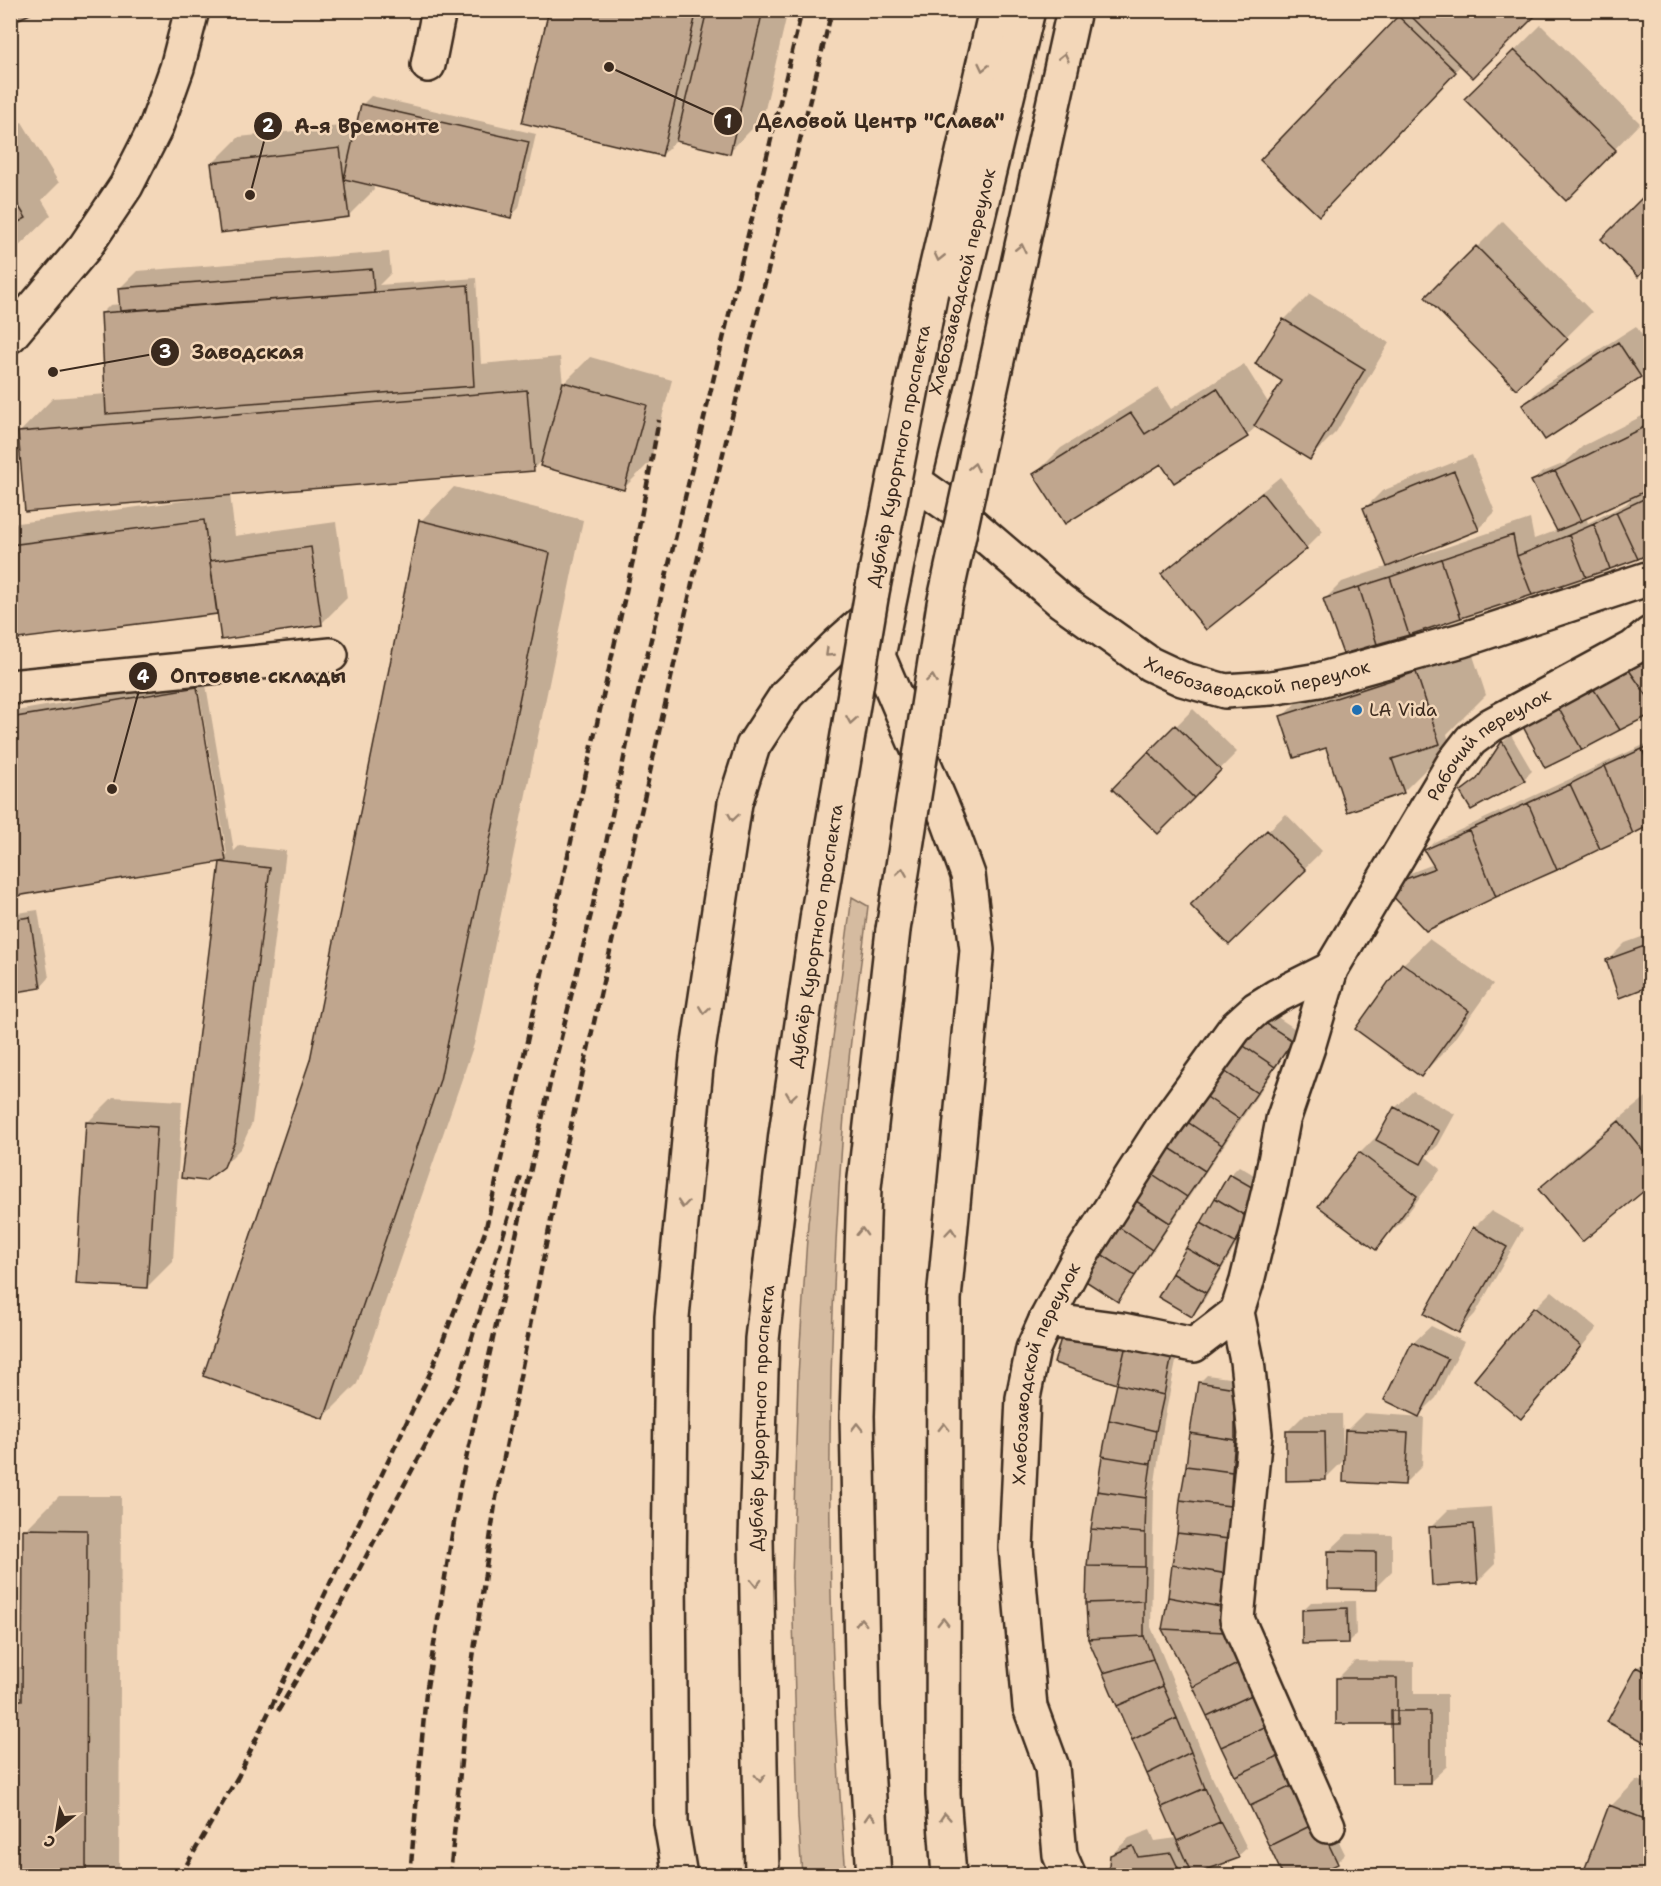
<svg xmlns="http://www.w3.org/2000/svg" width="1661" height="1886" font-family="'Shantell Sans',sans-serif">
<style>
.green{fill:#d5bba0;stroke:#88725f;stroke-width:1.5}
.shadow{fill:#0003;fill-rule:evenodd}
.building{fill:#c0a68e;stroke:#3b2a1e;stroke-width:1.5}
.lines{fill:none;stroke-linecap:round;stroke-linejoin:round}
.minor-casing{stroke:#3b2a1e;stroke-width:38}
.major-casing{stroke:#3b2a1e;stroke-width:38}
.minor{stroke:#f3d7b9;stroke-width:33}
.major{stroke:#f3d7b9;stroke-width:33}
.rail{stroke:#3b2a1e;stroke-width:4.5;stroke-dasharray:9 4.5;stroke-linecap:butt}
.major-bridge-casing{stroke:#3b2a1e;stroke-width:38;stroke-linecap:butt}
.major-bridge{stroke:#f3d7b9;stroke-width:33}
.oneway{stroke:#97806c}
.poi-dot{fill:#1f6fb2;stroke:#f3d7b9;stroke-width:2}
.labels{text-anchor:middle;stroke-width:5;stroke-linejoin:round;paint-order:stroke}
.street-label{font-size:18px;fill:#3b2a1e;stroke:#f3d7b9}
.poi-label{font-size:18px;fill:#3b2a1e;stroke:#f3d7b9;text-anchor:start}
.leader{fill:none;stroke:#3b2a1e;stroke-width:2}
.callout-dot{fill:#3b2a1e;stroke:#f3d7b9;stroke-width:2}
.mark-label{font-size:18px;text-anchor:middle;font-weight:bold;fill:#fff}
.callout-label{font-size:20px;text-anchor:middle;font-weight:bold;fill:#3b2a1e;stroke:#f3d7b9;stroke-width:5;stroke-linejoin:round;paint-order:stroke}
</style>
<rect width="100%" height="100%" fill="#f3d7b9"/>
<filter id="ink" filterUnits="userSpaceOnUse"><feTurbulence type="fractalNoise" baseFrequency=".0167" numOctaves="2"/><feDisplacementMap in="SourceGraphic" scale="12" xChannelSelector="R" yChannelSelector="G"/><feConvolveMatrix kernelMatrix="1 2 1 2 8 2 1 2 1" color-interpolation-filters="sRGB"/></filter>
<g filter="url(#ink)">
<path class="green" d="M852,897L868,906C861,967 851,1028 846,1090C825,1350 824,1616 846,1875H802L798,1818L792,1577L798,1376L808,1223Z"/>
<path class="shadow" d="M550,10H788L763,118L729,152L677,140L662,155Z
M1405,10H1539L1462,64L1345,188L1262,160Z
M1541,25L1640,123L1566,199L1466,99Z
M371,96L536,134L519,208L511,216L373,184L374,190L348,216L213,163L239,137L358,124L363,104Z
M22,122L59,183L42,200L51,215L17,248L10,252V128Z
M1650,192V262L1638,275L1603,239Z
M1503,221L1592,312L1516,387L1427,297Z
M389,252L391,273L379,285L476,278L481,364L560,357L563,384L590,357L672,380L650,462L624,488L543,459L533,469L230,494L235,536L336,522L347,598L321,624L218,612L10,638V524L205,498V496L20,432L53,398L107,394L102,313L110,305L121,304L120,288L137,271Z
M1310,294L1389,343L1336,432L1310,458L1257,426L1247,435L1162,462L1035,474L1061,448L1158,388L1171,409L1244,364L1269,404L1284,380V320Z
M1636,326L1650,348V366L1640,376L1524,405L1541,387Z
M1650,412V552L1637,558L1325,599L1342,582L1389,566L1365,508L1382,491L1472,455L1495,512L1478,529L1404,559L1405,561L1530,519L1534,539L1558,530L1533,481L1541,473L1565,463L1583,446ZM1636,494L1626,504L1588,523L1586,517Z
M1280,477L1323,531L1306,548L1163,574L1181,557Z
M454,487L583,520L474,1044L357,1384L323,1418L311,1060L421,521Z
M1463,625L1486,695L1447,734L1450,745L1403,792L1282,717L1329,669Z
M1650,646V713L1545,766Z
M205,679L234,851L239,846L286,851L252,1123L241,1148L223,1166L222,863L225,860L10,896V712L194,681L224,855H227L197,680Z
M1193,709L1237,752L1158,832L1114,789Z
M1511,735L1532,771L1524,779L1471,784L1480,776L1503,742Z
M1650,742V823L1426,929L1394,879L1434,864L1426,850L1434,842Z
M1286,814L1322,851L1229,943L1209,888Z
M38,910L49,978L41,987L10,992V914Z
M1650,934V985L1620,996L1607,961L1625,943Z
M1429,939L1493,984L1447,1049L1421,1075L1403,964Z
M1265,1009L1300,1032L1126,1291L1117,1300Z
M1413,1091L1455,1114L1438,1145L1426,1157L1441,1169L1401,1222L1375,1248L1360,1153L1384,1129L1395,1108Z
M113,1097L182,1101L173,1261L147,1287L87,1123Z
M1646,1097L1650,1103V1184L1583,1240L1540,1189L1566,1163Z
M1239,1166L1271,1185L1200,1307L1192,1315L1160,1297L1230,1175Z
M1491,1211L1523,1229L1475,1314L1458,1332L1474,1228Z
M1552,1291L1597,1328L1538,1400L1521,1417L1535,1308Z
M1431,1326L1464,1342L1436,1398L1419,1415L1413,1343Z
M1179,1347L1164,1421L1154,1489L1151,1627L1213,1779L1247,1848L1238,1856L1204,1869L1207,1876H1110L1111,1855L1129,1838L1150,1830L1155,1841L1177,1838L1090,1639L1119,1383Z
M1207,1375L1243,1380L1233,1623L1345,1854L1337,1862L1170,1597L1199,1383Z
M1364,1413L1424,1417L1422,1466L1404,1484L1345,1459L1325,1479L1287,1432L1305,1414H1342L1343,1456H1345L1346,1431Z
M59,1496H121L119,1876H10V1671L14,1667H24L25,1530ZM12,1698H29V1701H12Z
M1491,1507L1495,1564L1477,1582L1430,1528L1448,1510Z
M1347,1534L1392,1535V1571L1375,1588L1329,1551Z
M1355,1601L1356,1634L1348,1642L1303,1610L1311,1602Z
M1650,1656V1743L1609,1721L1638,1668Z
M1355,1661L1414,1662V1694H1447V1766L1429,1783L1393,1723L1337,1679Z
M1637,1780L1650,1785V1876H1584L1611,1806Z"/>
<path class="building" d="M10,10H39L10,23Z
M549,10H697L662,156L522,123Z
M707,10H763L730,154L676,141Z
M1405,10H1541L1473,78Z
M1398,16L1456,72L1319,216L1260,160Z
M1514,50L1616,150L1566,201L1464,99Z
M361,104L529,142L511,218L344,179Z
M340,148L349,217L220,233L211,163Z
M1650,190V264L1638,277L1601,239Z
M10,192L26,218L10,227Z
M10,237L18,250L10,254Z
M1476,246L1568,339L1516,389L1425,297Z
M372,269L374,292L120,311L118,288Z
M468,285L474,386L106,414L101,313Z
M1283,319L1365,369L1310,460L1254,426L1282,381L1255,364Z
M1618,342L1641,377L1545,440L1522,405Z
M563,382L647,405L624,490L540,466Z
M1217,388L1248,437L1174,483L1161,464L1065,524L1033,474L1131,413L1145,434Z
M527,390L534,471L25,512L18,432Z
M1650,424V489L1581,521L1555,471Z
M1454,471L1479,530L1387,567L1363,508Z
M1555,471L1581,521L1557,531L1531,481Z
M1262,493L1307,549L1206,630L1161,574Z
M1650,496V553L1638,559L1616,512Z
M1616,512L1638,559L1610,569L1594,524Z
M204,520L217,614L10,640V545Z
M419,520L550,553L440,1080L324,1419L203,1376L310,1060Z
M1594,524L1610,569L1586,577L1569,535Z
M1513,535L1517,556L1532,595L1461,618L1441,559Z
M1569,535L1586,577L1532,595L1517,556Z
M311,547L322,625L221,640L210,561Z
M1441,559L1461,618L1409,635L1390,577Z
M1390,577L1409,635L1377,644L1359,587Z
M1359,587L1377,644L1343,654L1323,599Z
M1650,649V700L1624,663Z
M1624,663L1650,700V715L1620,730L1589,682Z
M1416,672L1440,744L1392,759L1404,793L1347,812L1326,748L1294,758L1280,716Z
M1589,682L1620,730L1582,750L1554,700Z
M197,687L226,861L10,897V718Z
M1554,700L1582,750L1545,768L1519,719Z
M1175,725L1221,770L1194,798L1148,752Z
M1502,741L1525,781L1471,810L1460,792L1477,779Z
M1650,745V768L1642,749Z
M1642,749L1650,768V825L1633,834L1605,766Z
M1148,752L1194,798L1158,834L1112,789Z
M1605,766L1633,834L1600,849L1570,784Z
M1570,784L1600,849L1557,870L1528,803Z
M1528,803L1557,870L1496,897L1469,830Z
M1267,830L1306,870L1229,945L1190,905Z
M1469,830L1496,897L1426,931L1384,887L1435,868L1424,850Z
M220,862L270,868L235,1141L224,1167L205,1181L181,1178Z
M30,917L41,988L10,993V920Z
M1650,944V986L1619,998L1606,960Z
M1402,963L1469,1011L1421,1077L1355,1029Z
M1256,1017L1293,1041L1275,1067L1238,1042Z
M1238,1042L1275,1067L1257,1093L1221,1069Z
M1221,1069L1257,1093L1239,1119L1204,1095Z
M1204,1095L1239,1119L1222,1145L1186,1121Z
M1394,1107L1439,1131L1421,1164L1376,1140Z
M1186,1121L1222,1145L1205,1171L1168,1147Z
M1619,1121L1650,1159V1186L1582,1242L1538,1189Z
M86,1122L157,1127L147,1288L76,1284Z
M1168,1147L1205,1171L1187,1197L1151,1173Z
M1359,1152L1417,1196L1376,1250L1318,1206Z
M1151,1173L1187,1197L1170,1223L1133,1199Z
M1229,1174L1264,1194L1249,1218L1215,1198Z
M1215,1198L1249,1218L1235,1243L1201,1223Z
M1133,1199L1170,1223L1152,1250L1116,1225Z
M1201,1223L1235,1243L1221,1268L1186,1248Z
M1116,1225L1152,1250L1135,1276L1098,1252Z
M1473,1227L1507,1247L1458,1333L1424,1314Z
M1186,1248L1221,1268L1206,1293L1172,1273Z
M1098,1252L1135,1276L1118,1302L1081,1278Z
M1172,1273L1206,1293L1192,1317L1158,1297Z
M1534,1307L1581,1346L1521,1419L1474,1380Z
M1064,1327L1126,1345L1117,1384L1054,1363Z
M1412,1342L1448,1359L1419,1417L1384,1400Z
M1126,1345L1172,1355L1164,1395L1117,1384Z
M1198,1382L1235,1388V1440L1190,1433Z
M1117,1384L1164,1395L1156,1431L1109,1420Z
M1109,1420L1156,1431L1151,1464L1102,1456Z
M1345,1430L1408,1433L1405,1485L1343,1482Z
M1286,1431H1325L1326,1480L1286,1481Z
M1190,1433L1235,1440L1232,1472L1186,1466Z
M1102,1456L1151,1464L1146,1498L1097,1491Z
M1186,1466L1232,1472L1230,1506L1180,1500Z
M1097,1491L1146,1498L1145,1533L1091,1529Z
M1180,1500L1230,1506L1229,1539L1177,1533Z
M1474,1524L1478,1583L1432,1586L1429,1527Z
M23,1529L87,1530L86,1876H10V1700H22Z
M1091,1529L1145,1533V1567L1087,1566Z
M1177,1533L1229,1539L1228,1574L1172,1565Z
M1328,1551L1376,1552V1590L1328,1589Z
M1172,1565L1228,1574L1226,1608L1168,1597Z
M1087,1566L1145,1567L1144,1601L1086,1603Z
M1168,1597L1226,1608L1225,1632L1162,1629Z
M1144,1601V1636L1088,1639L1086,1603Z
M1347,1608L1348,1643L1302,1644V1610Z
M1162,1629L1225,1632L1241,1662L1193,1687Z
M1144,1636L1153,1659L1103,1673L1088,1639Z
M1153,1659L1163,1686L1117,1706L1103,1673Z
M1241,1662L1256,1693L1207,1716L1193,1687Z
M1637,1667L1650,1674V1745L1607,1722Z
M1336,1678H1397V1724H1336Z
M1163,1686L1177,1718L1132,1740L1117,1706Z
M1256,1693L1271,1724L1221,1747L1207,1716Z
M1391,1711H1430V1784H1392Z
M1177,1718L1191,1752L1147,1774L1132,1740Z
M1271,1724L1285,1753L1235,1776L1221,1747Z
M1191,1752L1205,1788L1162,1807L1147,1774Z
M1285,1753L1298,1783L1250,1806L1235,1776Z
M1298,1783L1318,1822L1269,1846L1250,1806Z
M1205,1788L1220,1822L1177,1841L1162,1807Z
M1609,1805L1650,1821V1876H1582Z
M1220,1822L1239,1858L1192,1875L1177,1841Z
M1318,1822L1338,1864L1313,1876H1283L1269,1846Z
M1133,1846L1138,1857L1171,1853L1182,1876H1108L1110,1855Z"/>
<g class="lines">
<g class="minor-casing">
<g id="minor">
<path d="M428,65L439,10"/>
<path id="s1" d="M914,481L955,510L1061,601L1150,664L1182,679L1225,691L1271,688L1319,680L1462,640L1650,578"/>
<path d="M10,687L331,655"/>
<path d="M1046,1320L1122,1330L1194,1345L1237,1312"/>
<path id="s2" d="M1328,1826L1237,1619L1255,1434L1247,1361L1237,1312L1247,1281L1271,1182L1283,1120L1308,1047L1331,969L1454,762L1471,740L1491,725L1633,648L1650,634"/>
<path id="s3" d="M1069,1876L1060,1855L1052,1767L1030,1707L1016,1548L1023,1398L1033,1349L1046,1320L1077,1261L1163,1127L1235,1028L1256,1009L1277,996L1331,969"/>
</g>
</g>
<g class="major-casing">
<g id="major">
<path d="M931,291L996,10"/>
<path d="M1009,305L1074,10"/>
<path d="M10,336L85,247L126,186L156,127L177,68L192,10"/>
<path d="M680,1876L671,1823L669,1574L672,1317L697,1057L735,803L753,746L787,694L836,646L882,605"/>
<path id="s4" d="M762,1876L756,1539L762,1339L786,1134L818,913"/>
<path d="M874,1876L863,1706L857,1416L864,1187L893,930"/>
<path id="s5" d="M949,1876L943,1795L944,1299L977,950L968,875L948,820L878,656L914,481L1028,10"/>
</g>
</g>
<use href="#minor" class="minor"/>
<use href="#major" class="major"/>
<path class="rail" d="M278,1711L338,1609L458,1384L522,1173
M236,1781L432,1369L485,1232L633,560L659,420
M180,1876L239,1775
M410,1876L426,1693L460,1486L551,1079L591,914L635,706L802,10
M450,1876L467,1699L496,1498L559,1179L703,535L832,10"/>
<g class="major-bridge-casing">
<g id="major-bridge">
<path id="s6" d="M818,913L872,592L931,291"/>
<path d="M893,930L944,604L1009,305"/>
</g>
</g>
<use href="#major-bridge" class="major-bridge"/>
</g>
<defs><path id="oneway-chevron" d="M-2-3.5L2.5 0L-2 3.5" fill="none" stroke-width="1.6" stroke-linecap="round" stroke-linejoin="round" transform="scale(1.5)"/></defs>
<g class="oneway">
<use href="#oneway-chevron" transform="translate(1064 57) rotate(-77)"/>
<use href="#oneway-chevron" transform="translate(983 67) rotate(103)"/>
<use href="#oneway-chevron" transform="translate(1021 248) rotate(-77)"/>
<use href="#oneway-chevron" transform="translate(939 257) rotate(103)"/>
<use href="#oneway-chevron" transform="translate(974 467) rotate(-78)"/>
<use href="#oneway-chevron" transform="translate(829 653) rotate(136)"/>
<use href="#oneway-chevron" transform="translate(932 679) rotate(-81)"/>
<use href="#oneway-chevron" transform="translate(851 720) rotate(100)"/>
<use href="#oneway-chevron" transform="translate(733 817) rotate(98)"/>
<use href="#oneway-chevron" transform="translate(902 872) rotate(-81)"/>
<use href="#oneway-chevron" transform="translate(704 1010) rotate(98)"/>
<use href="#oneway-chevron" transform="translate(791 1096) rotate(98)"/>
<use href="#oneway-chevron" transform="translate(683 1204) rotate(95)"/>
<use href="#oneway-chevron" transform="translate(862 1232) rotate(-88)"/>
<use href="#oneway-chevron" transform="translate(951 1232) rotate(-85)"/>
<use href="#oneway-chevron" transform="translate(857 1427) rotate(-91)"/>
<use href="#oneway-chevron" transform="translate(944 1427) rotate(-90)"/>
<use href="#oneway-chevron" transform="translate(756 1583) rotate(89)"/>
<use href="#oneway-chevron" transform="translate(861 1622) rotate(-91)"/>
<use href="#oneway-chevron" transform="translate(943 1622) rotate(-90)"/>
<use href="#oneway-chevron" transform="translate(760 1778) rotate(89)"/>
<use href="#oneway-chevron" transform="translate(870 1817) rotate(-93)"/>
<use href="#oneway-chevron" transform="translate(945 1817) rotate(-94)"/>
</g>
</g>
<circle class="poi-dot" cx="1357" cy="710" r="6"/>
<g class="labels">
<g class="street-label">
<text dy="6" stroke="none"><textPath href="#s5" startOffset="1624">Хлебозаводской переулок</textPath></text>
<text dy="6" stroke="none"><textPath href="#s6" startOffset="464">Дублёр Курортного проспекта</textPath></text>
<text dy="6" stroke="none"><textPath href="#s1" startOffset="410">Хлебозаводской переулок</textPath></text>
<text dy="6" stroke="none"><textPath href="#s2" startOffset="1170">Рабочий переулок</textPath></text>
<text transform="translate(816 936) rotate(-81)" y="6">Дублёр Курортного проспекта</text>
<text dy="6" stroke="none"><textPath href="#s3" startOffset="514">Хлебозаводской переулок</textPath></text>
<text dy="6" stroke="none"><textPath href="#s4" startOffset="458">Дублёр Курортного проспекта</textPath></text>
</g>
<g class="poi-label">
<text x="1369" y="716">LA Vida</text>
</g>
</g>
<path class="leader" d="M609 67L728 121M250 195L268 126M53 372L165 352M112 789L143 676"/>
<g class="callout-dot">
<circle cx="609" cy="67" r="6"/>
<circle cx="250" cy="195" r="6"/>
<circle cx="53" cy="372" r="6"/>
<circle cx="112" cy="789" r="6"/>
<circle cx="728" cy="121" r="15"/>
<circle cx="268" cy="126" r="15"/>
<circle cx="165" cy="352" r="15"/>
<circle cx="143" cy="676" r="15"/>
</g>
<g class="mark-label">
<text x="728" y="128">1</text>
<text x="268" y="132">2</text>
<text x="165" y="358">3</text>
<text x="143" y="683">4</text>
</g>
<g class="callout-label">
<text x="880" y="128">Деловой Центр "Слава"</text>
<text x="367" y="133">А-я Времонте</text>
<text x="248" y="359">Заводская</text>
<text x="258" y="683">Оптовые склады</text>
</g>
<rect width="1661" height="1886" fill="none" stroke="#f3d7b9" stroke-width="36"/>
<rect x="18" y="18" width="1625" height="1850" fill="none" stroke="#3b2a1e" stroke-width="2" filter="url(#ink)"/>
<g transform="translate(57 1829) rotate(210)" stroke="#f3d7b9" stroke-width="4.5" paint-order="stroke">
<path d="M0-4.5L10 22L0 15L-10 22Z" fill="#3b2a1e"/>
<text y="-9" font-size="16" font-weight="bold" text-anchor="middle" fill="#3b2a1e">С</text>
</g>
</svg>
